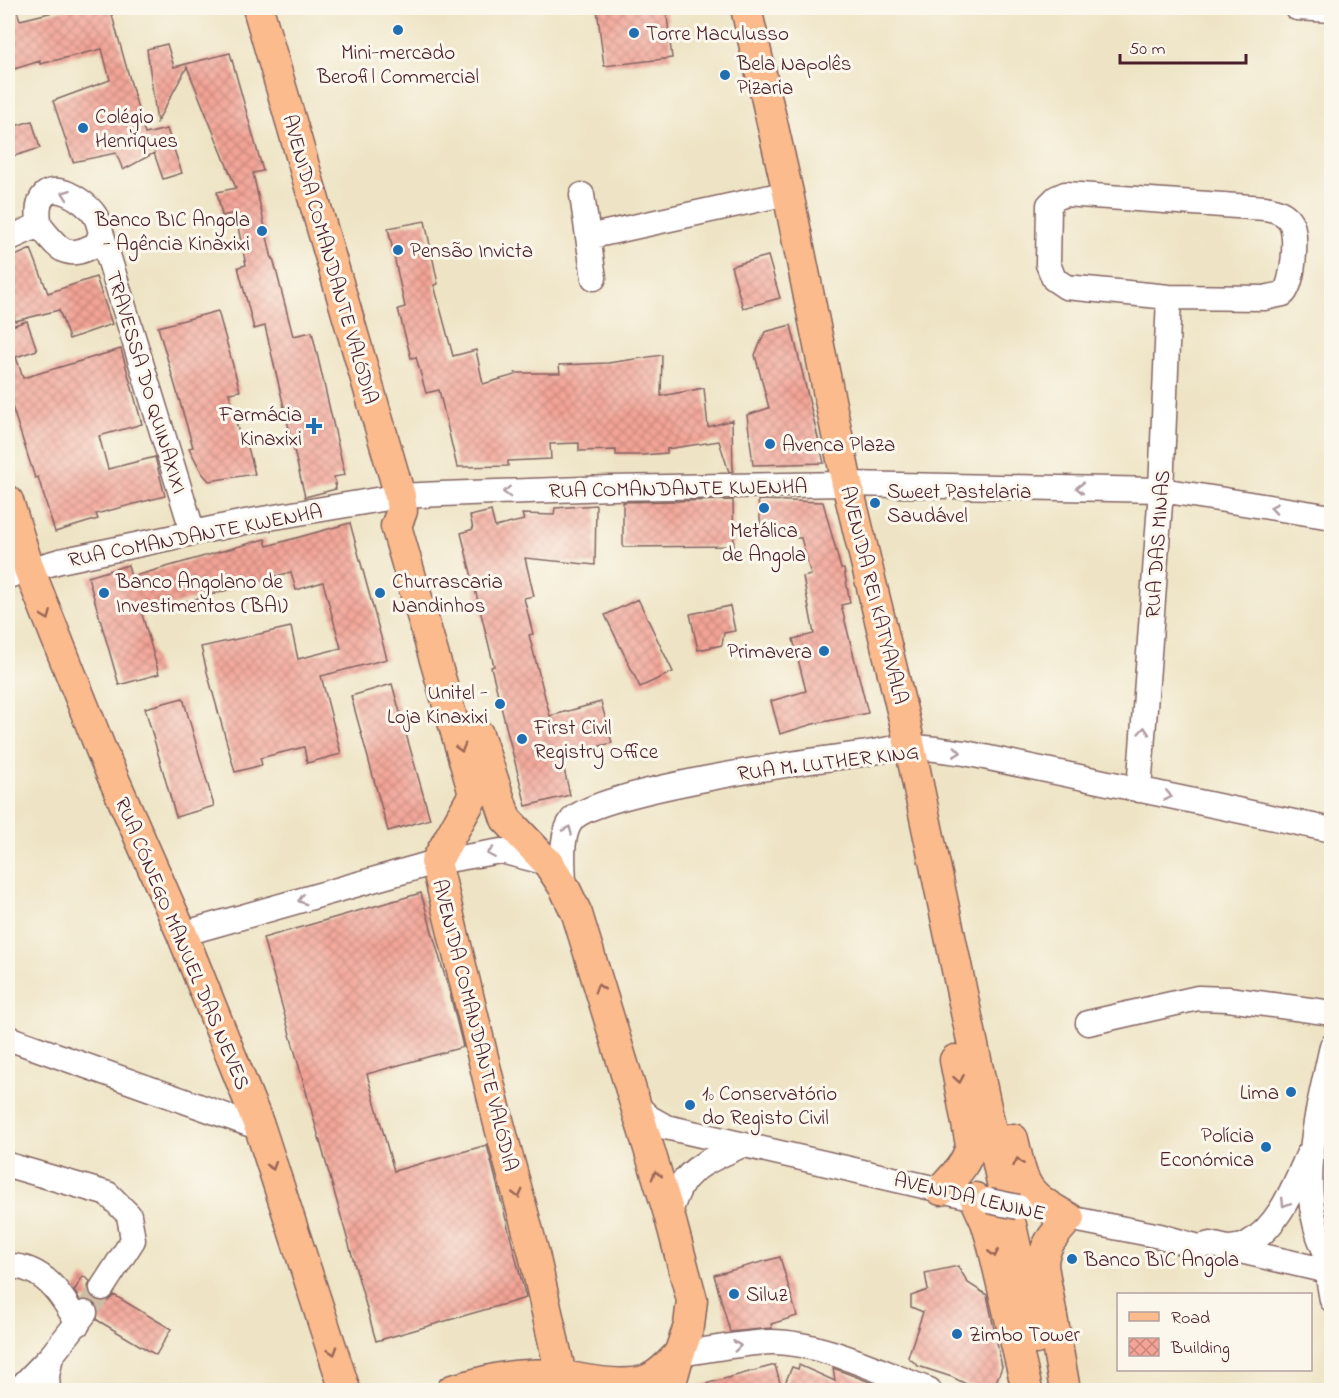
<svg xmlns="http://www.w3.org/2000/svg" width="1339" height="1398" font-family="'Indie Flower',sans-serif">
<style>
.building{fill:url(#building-cross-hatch)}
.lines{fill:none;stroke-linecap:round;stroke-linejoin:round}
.minor-tunnel{stroke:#cdbda6;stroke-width:24;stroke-dasharray:24 12;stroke-linecap:butt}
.minor-casing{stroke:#836461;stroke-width:27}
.major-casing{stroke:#836461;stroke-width:33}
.minor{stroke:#fff;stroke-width:24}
.major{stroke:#fbbb8c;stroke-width:30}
.minor-bridge-casing{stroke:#836461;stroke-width:27;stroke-linecap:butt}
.minor-bridge{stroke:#fff;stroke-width:24}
.oneway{stroke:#ae9aa0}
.oneway2{stroke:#9a6557}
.poi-dot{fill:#1f6fb2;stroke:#fbf7ec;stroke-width:2}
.labels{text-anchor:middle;stroke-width:6;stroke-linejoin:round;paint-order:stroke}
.poi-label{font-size:21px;fill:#4a1f2b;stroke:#fbf7ec;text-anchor:start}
.street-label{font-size:21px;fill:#4a1f2b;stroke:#fbf7ec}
</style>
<defs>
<pattern id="building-cross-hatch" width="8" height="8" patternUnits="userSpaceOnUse" patternTransform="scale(1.5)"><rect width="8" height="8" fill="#f3a497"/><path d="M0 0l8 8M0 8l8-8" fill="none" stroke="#c7857b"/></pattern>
</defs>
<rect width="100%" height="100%" fill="#fbf7ec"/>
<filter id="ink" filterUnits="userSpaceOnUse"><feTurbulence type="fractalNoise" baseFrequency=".0167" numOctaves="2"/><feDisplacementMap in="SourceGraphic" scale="12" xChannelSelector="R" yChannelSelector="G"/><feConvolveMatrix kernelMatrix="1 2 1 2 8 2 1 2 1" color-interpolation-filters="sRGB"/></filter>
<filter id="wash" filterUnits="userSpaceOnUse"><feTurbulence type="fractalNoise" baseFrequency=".008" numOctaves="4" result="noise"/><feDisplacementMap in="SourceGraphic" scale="24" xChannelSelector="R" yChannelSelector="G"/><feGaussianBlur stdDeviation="1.35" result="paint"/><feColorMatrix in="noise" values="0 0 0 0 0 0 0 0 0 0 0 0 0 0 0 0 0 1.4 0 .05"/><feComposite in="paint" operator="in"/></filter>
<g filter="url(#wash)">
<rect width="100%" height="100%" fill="#eee4c5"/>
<g id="blocks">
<path class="building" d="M8,8H16L20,20L70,8H110L145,134L167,129L182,173L163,179L154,153L123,170L116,153L73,162L53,101L110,80L102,49L40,64V61L8,71Z
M597,8H666L672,58L604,66Z
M167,44L174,67L230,53L263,171L253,173L272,259L273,258L293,336L312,332L345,475L334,477L336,489L305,497L265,326L254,329L238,267L246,265L235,213L222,216L217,192L236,188L187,67L157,122L147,49Z
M32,121L40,148L8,158V128Z
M425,221L438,284L434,285L453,356L476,350L483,384L515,375V373H560L559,365L608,363L662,355L661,396L704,388L708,427L732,420L733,471L729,472L719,441L667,449V453L642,455H616V450L579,451V443L550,444L551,459L508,461V466L457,467L439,390L426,393L416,357L411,358L398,309L405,307L388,228Z
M31,249L48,293L96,277L112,324L69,339L59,310L15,321L8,295V259Z
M768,256L780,298L743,308L731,266Z
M218,311L240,391L229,393L239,434L244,432L255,474L209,481L202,473L189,448L193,447L158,327Z
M27,321L37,350L16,357L23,378L121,349L142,424L99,436L108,469L155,457L165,496L96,514L98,519L55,532L38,477L35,478L8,394V327Z
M791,325L824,463L753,465L747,415L769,408L755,355L765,332Z
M733,500L734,546L623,547V502Z
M758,500L823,502L841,569H844L850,603L841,605L868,713L813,724L780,734L771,701L806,691L793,639L814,634L803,577L811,575L801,538L762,536Z
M596,505L595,565L525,558L534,596L524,598L533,634L529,635L550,716L601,702L612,743L561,756L570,795L526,806L491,667L494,666L461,533L473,529L470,516L491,511L495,527L524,520L522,514L554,515L555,508Z
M350,523L387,659L321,676L341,754L307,763L304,747L260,758L262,765L235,772L207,672L201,647L291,627L298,659L341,648L323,582L296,590L291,572L142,614L159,674L119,685L88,577L128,565L131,577L265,539L267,546Z
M638,599L673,672L640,687L605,615Z
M730,606L735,631L724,633L722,645L698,650L690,614Z
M392,684L430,819L388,831L351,696Z
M183,698L214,806L176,817L145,708Z
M421,893L450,994L463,1047L367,1074L394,1171L487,1145L526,1298L376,1341L263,938Z
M780,1257L797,1316L771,1324L772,1328L730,1332L714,1275Z
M958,1266L968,1283L987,1295L1002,1367L993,1390H978L952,1377L918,1366L908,1357L923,1312L911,1307V1296L928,1290L925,1273Z
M83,1276L90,1281L88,1287L89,1294L95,1300L102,1302L108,1301L114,1295L171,1329L156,1355L97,1320L98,1308L94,1302L88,1299L80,1300L74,1291Z
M775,1365L782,1390L792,1367L798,1369L799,1365L835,1381L833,1368L891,1390H699L698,1386Z"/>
</g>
</g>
<g filter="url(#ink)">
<use href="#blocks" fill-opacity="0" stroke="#836461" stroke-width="1.5"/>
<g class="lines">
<path class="minor-tunnel" d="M85,1313L102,1288"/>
<g class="minor-casing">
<path id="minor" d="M1297,8L1332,10
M1065,194L1265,208C1275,210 1284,212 1290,221C1298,232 1294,285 1283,294L1264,298L1169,297L1066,287L1054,279L1048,264L1049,205L1056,198Z
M582,195L594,278
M101,232L97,244C65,261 60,250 39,225C39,218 37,209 40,202C50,176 85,201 94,214C98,219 99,227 101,232L193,533
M588,237L788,193
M8,239L39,225
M8,576L60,561L245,522L400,496L442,494L610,488L847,484L1161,490L1332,517
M1139,790L1161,490L1169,297
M564,887C564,866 559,837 572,820C596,791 814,760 861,754C877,752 894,747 910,747C928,747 947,751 965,753L1332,830
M182,934L436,862L501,851L548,863
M1088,1023L1198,998L1228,999L1332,1013
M8,1038L260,1128
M1332,1046C1318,1113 1291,1200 1332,1263
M634,1103L650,1118L666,1127L989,1201
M8,1165L108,1194L129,1215L133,1240L102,1288
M669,1214C673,1205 676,1193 682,1184C693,1165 722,1155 740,1146
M1053,1215L1160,1236L1199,1247L1210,1244L1332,1272
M1229,1248C1235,1247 1242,1247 1247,1244C1279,1227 1294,1186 1308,1155
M8,1266C44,1266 62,1295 78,1324
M1329,1283L1332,1300
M679,1354C709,1350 740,1343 770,1342C819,1341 883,1373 929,1390
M18,1390L51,1356L85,1313
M48,1390L47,1376L51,1356"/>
</g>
<g class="major-casing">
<path id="major" d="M258,8L400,496L402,511L396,526L474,794L436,862L498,1120L534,1254L561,1375
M746,8L788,193L847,484L905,723L1002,1183
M8,501L29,569L101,750L182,934L260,1128L345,1390
M478,734L506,819L548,863L564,887L577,914L669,1214L692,1300L689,1326L679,1354L669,1390
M1013,1139C1024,1188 1024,1193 1069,1218C1055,1234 1043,1245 1043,1266L1065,1390
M941,1190C954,1176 967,1164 971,1145L955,1060
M975,1198L986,1222L992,1242L1027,1390
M1011,1225L1036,1339
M452,1390C477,1384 502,1375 528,1375C538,1374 551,1374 560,1375C583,1380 624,1388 647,1380C660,1375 669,1364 679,1354"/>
</g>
<use href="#minor" class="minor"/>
<use href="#major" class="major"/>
<g class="minor-bridge-casing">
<path id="minor-bridge" d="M989,1201L1018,1207"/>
</g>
<use href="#minor-bridge" class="minor-bridge"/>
</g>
<defs><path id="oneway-chevron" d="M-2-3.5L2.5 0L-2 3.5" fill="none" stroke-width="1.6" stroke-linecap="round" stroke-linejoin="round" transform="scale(1.5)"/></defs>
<g class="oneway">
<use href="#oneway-chevron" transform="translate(66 194) rotate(-160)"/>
<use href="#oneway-chevron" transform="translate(1080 488) rotate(-179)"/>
<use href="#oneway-chevron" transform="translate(507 492) rotate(178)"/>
<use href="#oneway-chevron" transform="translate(1274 508) rotate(-171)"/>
<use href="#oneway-chevron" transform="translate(1144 731) rotate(-85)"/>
<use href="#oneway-chevron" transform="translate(957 752) rotate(7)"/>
<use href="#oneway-chevron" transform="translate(1168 796) rotate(12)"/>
<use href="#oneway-chevron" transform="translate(568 830) rotate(-67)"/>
<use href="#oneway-chevron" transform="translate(491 853) rotate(171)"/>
<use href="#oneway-chevron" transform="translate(302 900) rotate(164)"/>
<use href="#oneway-chevron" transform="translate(1285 1203) rotate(122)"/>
<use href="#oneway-chevron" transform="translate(737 1346) rotate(-7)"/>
</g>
<g class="oneway2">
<use href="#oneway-chevron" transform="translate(47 616) rotate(68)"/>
<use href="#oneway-chevron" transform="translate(461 748) rotate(74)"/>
<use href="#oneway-chevron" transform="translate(599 988) rotate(-107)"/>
<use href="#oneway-chevron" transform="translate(959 1079) rotate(80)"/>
<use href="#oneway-chevron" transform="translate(1018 1162) rotate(-102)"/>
<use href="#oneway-chevron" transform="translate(272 1166) rotate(72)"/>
<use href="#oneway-chevron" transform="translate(656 1175) rotate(-107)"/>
<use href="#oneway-chevron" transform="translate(518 1194) rotate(75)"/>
<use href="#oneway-chevron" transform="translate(994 1253) rotate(77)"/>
<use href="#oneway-chevron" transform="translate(333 1351) rotate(72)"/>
</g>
</g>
<g class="poi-dot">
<circle cx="398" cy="30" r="6"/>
<circle cx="634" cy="33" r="6"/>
<circle cx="725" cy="75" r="6"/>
<circle cx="83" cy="128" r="6"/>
<circle cx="262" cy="231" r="6"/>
<circle cx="398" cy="250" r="6"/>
<path d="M311 417h6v6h6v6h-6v6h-6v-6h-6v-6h6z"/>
<circle cx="770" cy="444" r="6"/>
<circle cx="875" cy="503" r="6"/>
<circle cx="764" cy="508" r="6"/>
<circle cx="104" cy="593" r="6"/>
<circle cx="380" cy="593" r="6"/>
<circle cx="824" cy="651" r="6"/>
<circle cx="500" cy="704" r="6"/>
<circle cx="522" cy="739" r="6"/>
<circle cx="1291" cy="1092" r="6"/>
<circle cx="690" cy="1105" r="6"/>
<circle cx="1266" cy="1147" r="6"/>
<circle cx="1072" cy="1259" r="6"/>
<circle cx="734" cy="1294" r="6"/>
<circle cx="957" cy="1334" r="6"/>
</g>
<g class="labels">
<g class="poi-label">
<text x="646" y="40">Torre Maculusso</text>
<text x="398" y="59" text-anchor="middle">Mini-mercado<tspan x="398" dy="24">Berofil Commercial</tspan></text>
<text x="737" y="70">Bela Napolês<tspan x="737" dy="24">Pizaria</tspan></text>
<text x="95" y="123">Colégio<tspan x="95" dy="24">Henriques</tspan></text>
<text x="250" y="226" text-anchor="end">Banco BIC Angola<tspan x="250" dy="24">- Agência Kinaxixi</tspan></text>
<text x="410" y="257">Pensão Invicta</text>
<text x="302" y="421" text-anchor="end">Farmácia<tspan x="302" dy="24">Kinaxixi</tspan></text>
<text x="782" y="451">Avenca Plaza</text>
<text x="887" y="498">Sweet Pastelaria<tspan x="887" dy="24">Saudável</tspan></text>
<text x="764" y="537" text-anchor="middle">Metálica<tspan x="764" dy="24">de Angola</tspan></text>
<text x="116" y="588">Banco Angolano de<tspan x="116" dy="24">Investimentos (BAI)</tspan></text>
<text x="392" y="588">Churrascaria<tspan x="392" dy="24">Nandinhos</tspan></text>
<text x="812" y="658" text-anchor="end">Primavera</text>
<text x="488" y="699" text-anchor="end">Unitel -<tspan x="488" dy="24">Loja Kinaxixi</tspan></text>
<text x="534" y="734">First Civil<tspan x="534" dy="24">Registry Office</tspan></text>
<text x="1279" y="1099" text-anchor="end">Lima</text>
<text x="702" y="1100">1º Conservatório<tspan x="702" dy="24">do Registo Civil</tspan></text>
<text x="1254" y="1142" text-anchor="end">Polícia<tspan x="1254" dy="24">Económica</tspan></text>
<text x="1084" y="1266">Banco BIC Angola</text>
<text x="746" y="1301">Siluz</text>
<text x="969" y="1341">Zimbo Tower</text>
</g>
<g class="street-label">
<text transform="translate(331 259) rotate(74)" y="7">AVENIDA COMANDANTE VALÓDIA</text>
<text transform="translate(147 382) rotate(73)" y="7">TRAVESSA DO QUINAXIXI</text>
<text transform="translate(678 488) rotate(-1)" y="7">RUA COMANDANTE KWENHA</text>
<text transform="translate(195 535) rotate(-11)" y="7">RUA COMANDANTE KWENHA</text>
<text transform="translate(1157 544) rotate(-86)" y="7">RUA DAS MINAS</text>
<text transform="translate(875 595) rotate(76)" y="7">AVENIDA REI KATYAVALA</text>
<text transform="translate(828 762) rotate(-7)" y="7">RUA M. LUTHER KING</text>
<text transform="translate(183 943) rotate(67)" y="7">RUA CÓNEGO MANUEL DAS NEVES</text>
<text transform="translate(476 1025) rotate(76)" y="7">AVENIDA COMANDANTE VALÓDIA</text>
<text transform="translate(970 1196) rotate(13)" y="7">AVENIDA LENINE</text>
</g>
</g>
<rect width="1339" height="1398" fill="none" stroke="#fbf7ec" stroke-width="30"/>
<rect x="1117" y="1293" width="195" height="78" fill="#fbf7ec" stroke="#b4a19f" stroke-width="1.5"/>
<rect x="1129" y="1312" width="30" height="9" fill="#fbbb8c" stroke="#b4a19f" stroke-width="1.5"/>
<text x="1171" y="1323" font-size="18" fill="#4a1f2b">Road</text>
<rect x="1129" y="1338" width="30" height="18" fill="url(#building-cross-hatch)" stroke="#b4a19f" stroke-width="1.5"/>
<text x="1171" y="1353" font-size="18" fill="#4a1f2b">Building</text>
<path d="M1120 54v9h126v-9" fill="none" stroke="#4a1f2b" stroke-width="3"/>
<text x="1129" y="54" font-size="18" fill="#4a1f2b" stroke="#fbf7ec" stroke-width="4.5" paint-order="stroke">50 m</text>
</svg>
